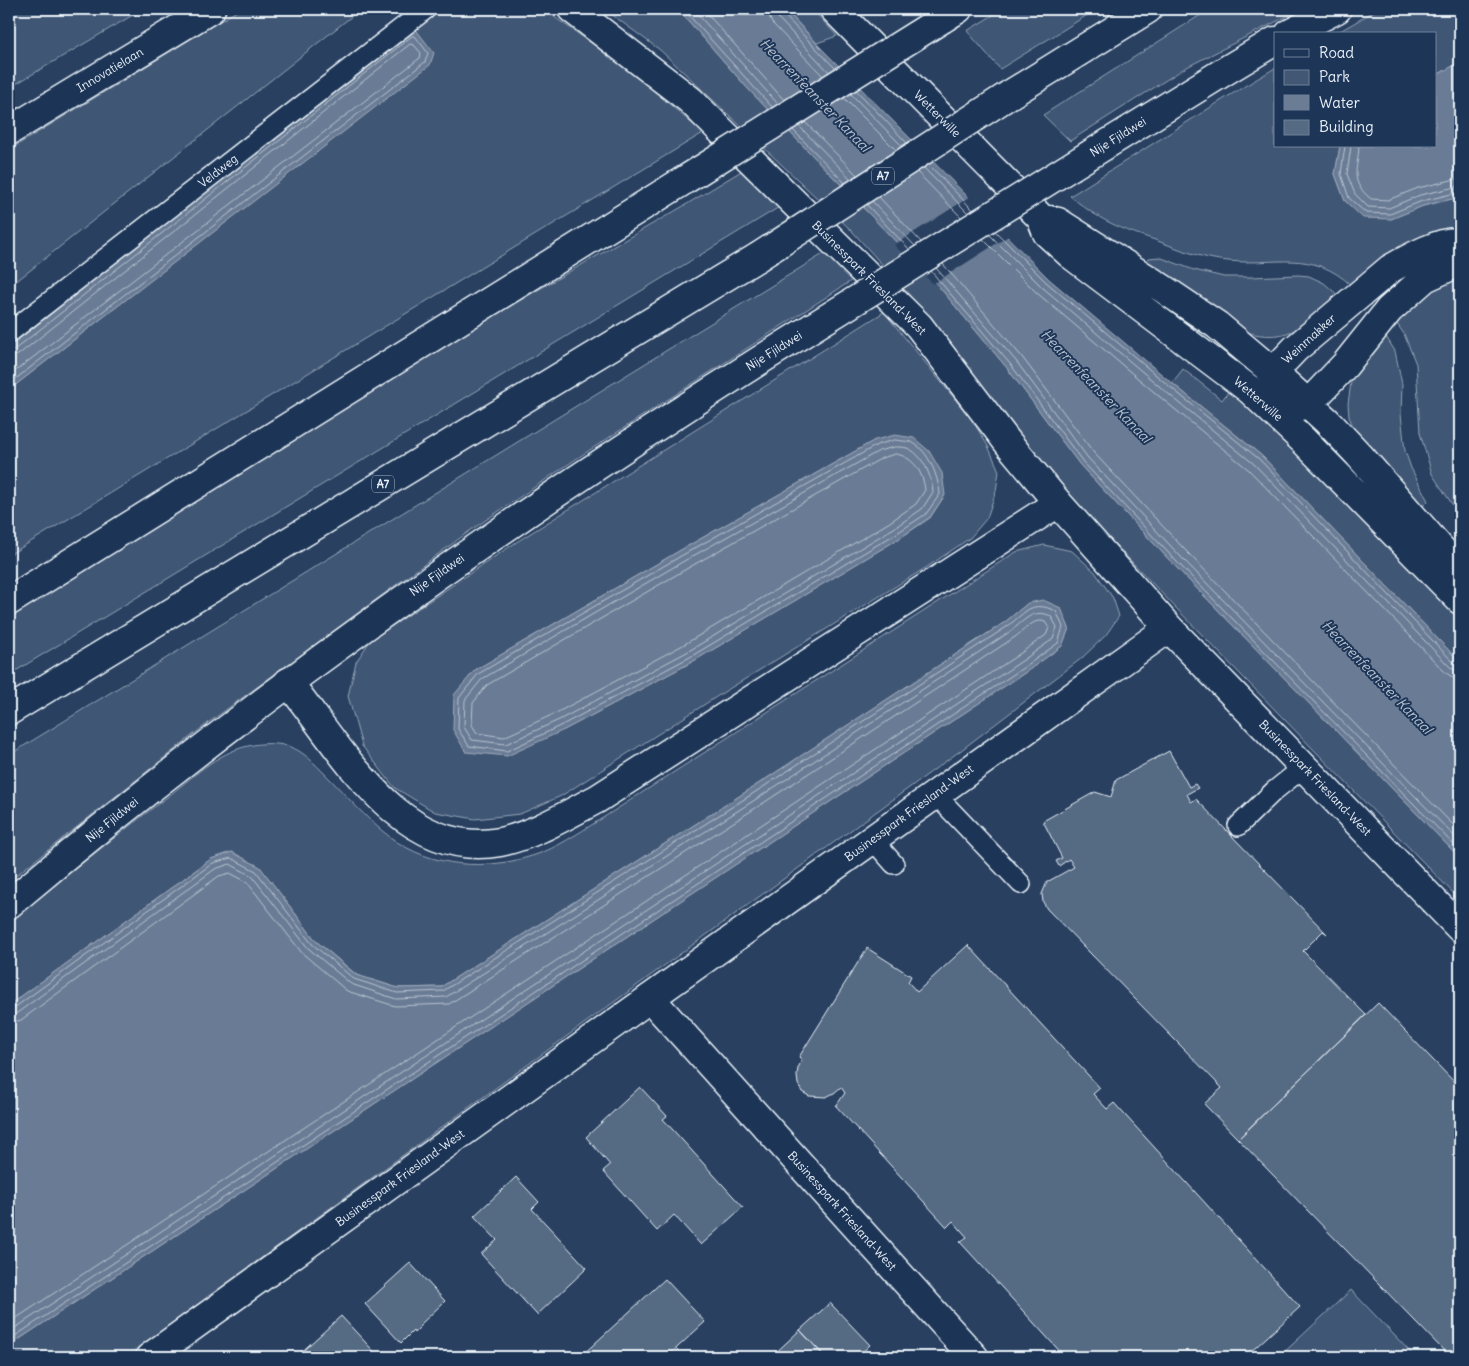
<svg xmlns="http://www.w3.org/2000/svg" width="1469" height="1366" font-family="Delius,sans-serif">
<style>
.green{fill:#415774;stroke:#94a4b6;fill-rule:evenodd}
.water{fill:#6b7c95;stroke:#9dabbd}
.pier{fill:#294061}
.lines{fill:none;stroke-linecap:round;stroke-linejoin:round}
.shore{stroke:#b6c2d0;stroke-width:1}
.building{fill:#556a83;stroke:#e8f1f8}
.service-casing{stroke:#e8f1f8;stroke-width:22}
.minor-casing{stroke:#e8f1f8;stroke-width:31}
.tertiary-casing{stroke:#e8f1f8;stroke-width:31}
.secondary-casing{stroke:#e8f1f8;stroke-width:31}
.motorway-casing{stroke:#e8f1f8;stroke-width:31}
.service{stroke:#1d3557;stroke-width:19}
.minor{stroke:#1d3557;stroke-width:28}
.tertiary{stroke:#1d3557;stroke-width:28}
.secondary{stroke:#1d3557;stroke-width:28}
.motorway{stroke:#1d3557;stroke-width:28}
.secondary-bridge-casing{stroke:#e8f1f8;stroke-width:31;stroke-linecap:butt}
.motorway-bridge-casing{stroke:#e8f1f8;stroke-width:31;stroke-linecap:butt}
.secondary-bridge{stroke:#1d3557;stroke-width:28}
.motorway-bridge{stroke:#1d3557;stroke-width:28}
.labels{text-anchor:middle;stroke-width:4;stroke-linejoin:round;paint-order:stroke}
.shield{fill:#1d3557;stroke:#abb9c8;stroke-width:1}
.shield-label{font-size:11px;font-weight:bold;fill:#e8f1f8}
.street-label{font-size:12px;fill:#e8f1f8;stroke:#1d3557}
.water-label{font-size:14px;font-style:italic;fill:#b6c2d0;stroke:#1d3557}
</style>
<rect width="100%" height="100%" fill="#294061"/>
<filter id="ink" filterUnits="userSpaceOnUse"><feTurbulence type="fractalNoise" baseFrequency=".02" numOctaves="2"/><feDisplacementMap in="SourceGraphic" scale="10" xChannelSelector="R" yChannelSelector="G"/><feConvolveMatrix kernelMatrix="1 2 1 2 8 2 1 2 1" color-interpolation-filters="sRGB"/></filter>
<g filter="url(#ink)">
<path class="green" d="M9,9H143L9,88Z
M240,9H361L9,287V150Z
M437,9H543L631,71L703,133L9,555V390L429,65L414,27Z
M604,9H675L684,16L749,90L935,282L1007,368L1080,465L1174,565L1460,858V900L1175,607L1067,494L911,297L852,231L660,50Z
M785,9H812L837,36L817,43Z
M1003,9H1097L1000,69L967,31Z
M1210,9H1301L1185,68L1070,141L1043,115Z
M1378,9H1460V62L1435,76V34H1335Z
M1275,68V146H1340L1335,174L1345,201L1391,219L1423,206L1460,197V228L1415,241L1352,286C1311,248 1277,266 1228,261C1203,259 1179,249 1155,240C1137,234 1118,228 1101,218C1090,212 1080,204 1070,196L1227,97Z
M743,170L781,206L9,675V610L314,419L687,204Z
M828,251L854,279L579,457L471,530L208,723L9,881V755Z
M1159,257L1194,270L1224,277H1251L1298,275L1309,276L1324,283L1340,297C1302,328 1285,347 1234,328L1143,266L1149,258Z
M1460,273V516L1432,474L1420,433L1416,364L1404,334L1395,321L1435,285Z
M884,312L972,420L988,446L999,471L996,491L987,518L970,538L927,567L724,692L561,796L520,814L475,819L435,812L395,788L362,746L348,696L356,662L370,641L518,541ZM875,440L945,495L930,518L900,538L692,662L564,730L475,670L679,551Z
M1385,335L1395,351L1402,384L1401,414L1405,451L1411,468L1428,501L1418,511L1361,443L1349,417L1348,404L1351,382L1358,365Z
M1183,369L1222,400L1232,387L1328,477L1460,614V662L1262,456L1172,383Z
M1044,545L1072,551L1095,572L1113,598L1119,616L1106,635L1082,658L964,748L125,1357H9V1346L1029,670L1062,646L1069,628L1060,608L1028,603L1005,622L755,786L441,987L398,988L357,975L316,941L260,867L232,852L211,859L9,1005V924C60,880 112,839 166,798C191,779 216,753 248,746C261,743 280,742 293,748C305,753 315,764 325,774C346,795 366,819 390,837C431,868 487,871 535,855C557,848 578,833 598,821L1016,552Z
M1351,1290L1415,1357H1279Z"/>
<path class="water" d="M675,9H785L820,47L1049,279L1172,383L1262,456L1460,662V858L1174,565L1080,465L1007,368L935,282L749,90L684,16Z
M414,27L434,53L430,65L9,390V347Z
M1460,62V197L1423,206L1391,219L1363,218L1345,201L1335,174L1340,146H1435V76Z
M895,435L914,438L929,451L942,473L945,495L930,517L900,538L692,662L564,730L507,756L466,752L453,730L454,695L475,670L679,551L875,440Z
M1043,600L1061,608L1069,628L1062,646L1029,670L9,1346V1005L211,859L232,852L260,867L316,941L356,975L398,988L441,987L755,786L1005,622L1028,603Z"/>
<path class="pier" d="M971,196L1010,235L933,284L894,245Z"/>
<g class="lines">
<path class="shore" d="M683,9L772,107
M693,9L778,104
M703,9L784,100
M768,9L769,16L772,23L823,76
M775,9L778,18L829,72
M781,9L783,14L835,68
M856,90L907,143
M851,94L902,146
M844,98L896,150
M805,122L857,175
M799,126L851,179
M793,130L845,183
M1345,146L1341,174L1349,198L1366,213L1390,214L1422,201L1460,192
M1351,146L1347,174L1355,194L1368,207L1389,208L1420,195L1460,186
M1359,146C1358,171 1348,180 1371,199L1388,200L1418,188L1460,178
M929,165L973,210
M924,168L968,213
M917,172L961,217
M879,197L921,242
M872,201L915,246
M867,205L909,249
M995,231L1046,282L1169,386L1259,459L1454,663L1460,665
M990,235L1042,287L1165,391L1254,464L1450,667L1455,670L1460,671
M983,239L1037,293L1160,397L1249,470L1445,672L1452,677L1460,679
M943,264L1022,357L1094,453L1187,552L1460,832
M936,268L1016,361L1088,458L1182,558L1460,842
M931,271L1011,365L1083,462L1177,562L1460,851
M9,351L14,350L412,36H415L428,53L425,62L9,384
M9,357L18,355L410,44L414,45L421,53L420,58L9,376
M895,440C900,441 907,441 911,442C929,450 938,477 940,494L926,514L897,533L690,657L562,725L507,751L469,746L458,729L459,698L478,674L681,556L877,445Z
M895,447C899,447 904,447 907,448C923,454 932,477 933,492L922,509L894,528L687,652L559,720L506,744L472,740L464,727L465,700L482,679L684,561L879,451Z
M896,454C914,457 923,473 925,490L916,504L890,522L683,645L556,713L504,737L477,733L472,725L473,703L487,685L688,568L882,458Z
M9,1009L14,1008L213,863L231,858L256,871L312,944L354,979L397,993L443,991L757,791L1008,626C1027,611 1031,600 1056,611L1063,627L1058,643L1026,666L9,1340
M9,1015L17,1013L215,869L230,864L252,876L308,948L351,984L396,999L446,997L761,796L1011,631C1025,620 1033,608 1051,616L1057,627L1053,639L1022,661L9,1332
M9,1023L21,1020L219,876L230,873L247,882L302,953L347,991L395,1006L449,1004L765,802L1015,637C1024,631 1034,617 1045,622L1049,628L1046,635L1018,655L9,1323"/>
</g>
<path class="building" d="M1169,751L1189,787L1195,784L1198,788L1187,794L1191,802L1196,799L1327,934L1323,931L1303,951L1366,1015L1238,1139L1204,1104L1222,1088L1047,909L1043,902L1042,894L1047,882L1074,867L1069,859L1059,866L1056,861L1062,858L1043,821L1095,792L1111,797L1116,780Z
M968,945L1100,1088L1093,1094L1107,1109L1114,1103L1300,1307L1245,1357H1065L960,1242L967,1237L953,1221L947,1227L836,1106L845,1093L841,1087L834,1093L826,1097L809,1096L802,1092L798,1084L797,1076L798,1068L802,1060L799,1057L867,948L911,976L908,982L917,992Z
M1378,1003L1460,1088V1357H1450L1238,1139Z
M640,1087L667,1116L663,1119L743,1207L701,1245L674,1215L657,1231L603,1171L610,1165L586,1137Z
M516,1177L539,1202L532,1209L587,1268L537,1315L481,1254L497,1240L474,1216Z
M410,1263L445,1301L421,1324L422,1325L414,1333L413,1331L401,1343L365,1304Z
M665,1279L705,1322L667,1357H580Z
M830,1303L870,1345L857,1357H825L800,1330Z
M341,1316L379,1357H296Z
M800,1330L825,1357H771Z"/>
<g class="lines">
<g class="service-casing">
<path id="service" d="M9,333L426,9
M935,794L1021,884
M1238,826L1274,791L1304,767
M872,839L894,864"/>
</g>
<g class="minor-casing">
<path id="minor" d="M572,9L690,100L919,326L1009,444L1058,503L1169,628L1460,928
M9,131L211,9
M288,682C340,746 400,861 500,842C534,835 566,815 597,799L1058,503
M650,998L974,1357
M150,1357L650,998L1169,628"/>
</g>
<g class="tertiary-casing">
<path id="tertiary" d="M834,9L1041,218L1047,233L1070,254L1250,390L1304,441L1460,600
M1049,220L1058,222L1162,288L1217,325L1273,372L1327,421L1359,455L1460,571
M1460,243C1445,237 1404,261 1390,269L1295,349L1273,372L1274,412L1308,404L1345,365L1389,310L1425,278L1460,262"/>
</g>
<g class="secondary-casing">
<path id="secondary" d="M1289,34L1337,9
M1091,154L1225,71L1275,41
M9,904C262,691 533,501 813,327"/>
</g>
<g class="motorway-casing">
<path id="motorway" d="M942,19L958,9
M1009,95L1148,9
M9,601L683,181
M9,711L758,257"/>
</g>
<use href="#service" class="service"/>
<use href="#minor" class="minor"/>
<use href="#tertiary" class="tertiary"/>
<use href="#secondary" class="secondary"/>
<use href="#motorway" class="motorway"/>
<g class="secondary-bridge-casing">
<path id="secondary-bridge" d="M813,327L1091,154"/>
</g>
<g class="motorway-bridge-casing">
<path id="motorway-bridge" d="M683,181L942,19
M758,257L1009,95"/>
</g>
<use href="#secondary-bridge" class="secondary-bridge"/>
<use href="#motorway-bridge" class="motorway-bridge"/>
</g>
</g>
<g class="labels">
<g class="shield">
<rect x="872" y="167.5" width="22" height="17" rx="4"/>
<rect x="372" y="475.5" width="22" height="17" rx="4"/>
</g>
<g class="shield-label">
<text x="883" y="180">A7</text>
<text x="383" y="488">A7</text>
</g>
<g class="street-label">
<text transform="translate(110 70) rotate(-31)" y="4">Innovatielaan</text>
<text transform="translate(937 114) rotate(45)" y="4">Wetterwille</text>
<text transform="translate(1118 137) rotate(-32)" y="4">Nije Fjildwei</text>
<text transform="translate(218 171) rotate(-38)" y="4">Veldweg</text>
<text transform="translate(869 278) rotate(45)" y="4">Businesspark Friesland-West</text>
<text transform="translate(1309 339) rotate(-42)" y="4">Weinmakker</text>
<text transform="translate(774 351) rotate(-32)" y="4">Nije Fjildwei</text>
<text transform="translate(1258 399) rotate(41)" y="4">Wetterwille</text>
<text transform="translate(437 575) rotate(-35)" y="4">Nije Fjildwei</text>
<text transform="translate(1315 778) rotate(46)" y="4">Businesspark Friesland-West</text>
<text transform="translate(909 813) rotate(-36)" y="4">Businesspark Friesland-West</text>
<text transform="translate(112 820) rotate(-39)" y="4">Nije Fjildwei</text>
<text transform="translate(400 1178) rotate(-36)" y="4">Businesspark Friesland-West</text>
<text transform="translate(842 1211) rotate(48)" y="4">Businesspark Friesland-West</text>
</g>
<g class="water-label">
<text transform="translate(815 95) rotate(46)" y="5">Hearrenfeanster Kanaal</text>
<text transform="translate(1096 386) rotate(46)" y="5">Hearrenfeanster Kanaal</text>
<text transform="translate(1377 677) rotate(46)" y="5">Hearrenfeanster Kanaal</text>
</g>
</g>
<rect width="1469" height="1366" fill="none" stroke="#1d3557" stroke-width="30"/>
<rect x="15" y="15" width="1439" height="1336" fill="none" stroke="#e8f1f8" stroke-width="2" filter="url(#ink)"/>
<rect x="1274" y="32" width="162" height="115" fill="#1d3557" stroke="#6e8097"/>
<rect x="1284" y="49" width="25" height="8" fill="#1d3557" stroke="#6e8097"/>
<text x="1319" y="58" font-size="15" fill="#e8f1f8">Road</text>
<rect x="1284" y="70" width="25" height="15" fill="#415774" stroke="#6e8097"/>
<text x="1319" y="82" font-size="15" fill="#e8f1f8">Park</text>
<rect x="1284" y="95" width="25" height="15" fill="#6b7c95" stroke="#6e8097"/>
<text x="1319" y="108" font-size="15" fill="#e8f1f8">Water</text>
<rect x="1284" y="120" width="25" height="15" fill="#556a83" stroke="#6e8097"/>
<text x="1319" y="132" font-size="15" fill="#e8f1f8">Building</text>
</svg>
